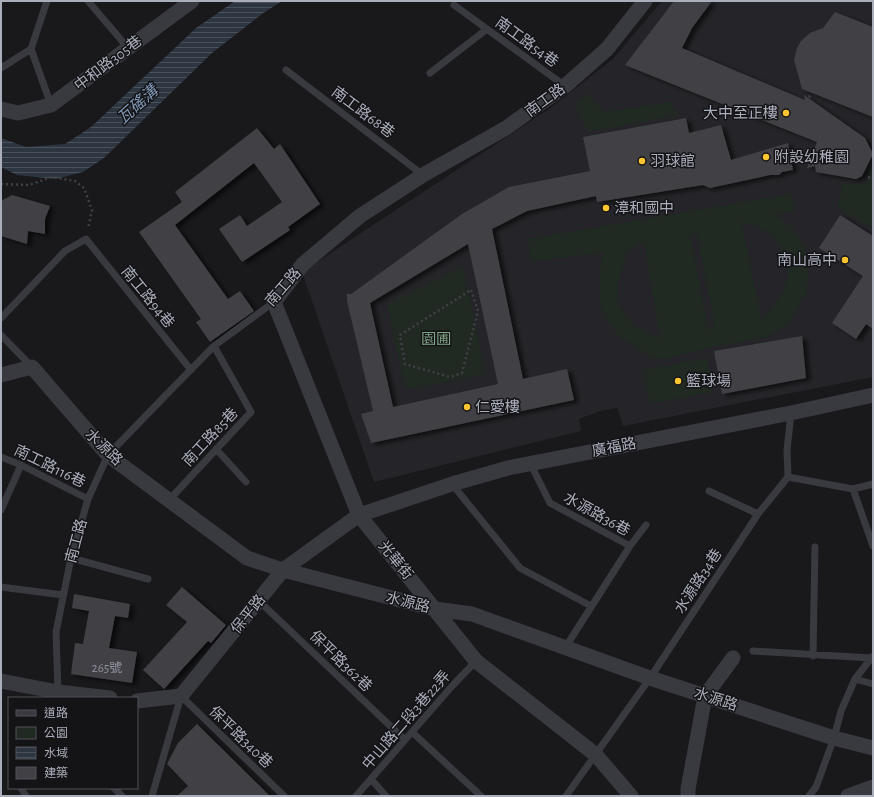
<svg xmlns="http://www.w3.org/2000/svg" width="874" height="797" font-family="'Alegreya Sans','Noto Sans TC',sans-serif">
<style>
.built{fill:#252428}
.green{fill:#202922;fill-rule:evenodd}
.water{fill:url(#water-rules)}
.building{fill:#404045;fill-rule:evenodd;filter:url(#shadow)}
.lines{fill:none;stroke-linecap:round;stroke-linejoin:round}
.path{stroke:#3f4147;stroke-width:2.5;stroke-dasharray:2 3;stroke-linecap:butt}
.lane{stroke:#393a40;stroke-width:7}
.street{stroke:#393a40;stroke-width:15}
.poi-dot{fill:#fbc630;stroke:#141316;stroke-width:1.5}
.labels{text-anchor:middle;stroke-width:3;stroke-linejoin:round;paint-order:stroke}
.number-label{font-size:13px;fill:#90929e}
.street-label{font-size:15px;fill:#aaaebb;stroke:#141316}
.poi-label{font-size:15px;fill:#aaaebb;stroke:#141316;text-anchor:start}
.park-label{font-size:15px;fill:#80a786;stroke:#141316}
.water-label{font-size:16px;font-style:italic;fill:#8099b7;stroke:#141316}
</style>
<defs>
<pattern id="water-rules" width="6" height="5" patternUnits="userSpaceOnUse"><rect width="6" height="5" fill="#2d3640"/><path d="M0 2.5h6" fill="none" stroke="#49515a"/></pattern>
<filter id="shadow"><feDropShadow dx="4.5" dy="2.5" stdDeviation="2" flood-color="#0009"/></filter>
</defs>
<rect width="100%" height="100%" fill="#19181b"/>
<path class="built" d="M662,1H873V377L623,426L617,408L600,411L579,419L581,431L374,482L302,272L549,109L613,59Z"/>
<path class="green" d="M590,94L604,112L671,102L679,115L588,132L574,103Z
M873,166V229L837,208L843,183L865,184Z
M791,194L795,211L774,214L792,227L804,245L808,260V276L806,294L791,321L780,330L767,337L713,347L666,359L653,358L620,338L607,320L600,305V270L604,252L531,262L528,239ZM742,223C747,224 763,228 768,232C778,240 789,265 788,278C785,294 772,308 761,319ZM697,233L715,327L708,329L690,234ZM644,242L660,338L632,323L621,308L617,295L620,274L628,252Z
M463,266L485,374L405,390L387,304Z
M707,358L713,392L650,404L643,370Z"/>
<path class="water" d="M235,1H282L262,14L212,53L104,158L83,172L56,179L17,175L1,167V138L26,147L65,144L91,127L196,28Z"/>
<path class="building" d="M674,1H712L692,28L682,48L805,100L804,95L865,138L873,154L862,176L856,179L816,172L815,166L807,168L817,142L625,65Z
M835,12L873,27V117L802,89L794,60L797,48L801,41L810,33L823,28Z
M686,118L689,133L721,125L731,160L788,143L793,170L782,172L779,175H770L710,188L703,185L597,202L596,196L527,211L492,229L523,379L567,369L574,400L371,443L361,414L373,411L347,301V294H351L462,214L509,187L590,171L583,137ZM468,244L498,384L393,407L370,303Z
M257,128L274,149L280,144L320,204L288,227L290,230L242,262L219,229L240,215L247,226L282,202L254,163L175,225L228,299L240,291L254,311L210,342L196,322L201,319L139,232L182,202L175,192Z
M12,195L50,206L45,219V234L28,231L27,244L1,236V201Z
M840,215L873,236V329L866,324L856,339L832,323L863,276L819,248Z
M802,336L806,378L722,394L714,351Z
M182,587L226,625L211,643L208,641L164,689L143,670L187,622L166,605Z
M74,594L130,604L128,618L115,616L109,648L137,652L132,683L71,674L75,643L83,644L89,611L72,608Z
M197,724L270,796H177L188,786L167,764L178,743Z"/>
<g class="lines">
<path class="path" d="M807,102L811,93
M868,177L873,179
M1,184L29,185L52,177L75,181L84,188L92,210L88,229
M471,290L478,311L462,373L450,377L405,364L400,335Z"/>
<path class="lane" d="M47,1L31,49L51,105
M88,1L128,48
M454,5L565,86
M1,68L31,49
M286,70L423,175
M430,73L487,29
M1,318L65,251L86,239L191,370
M1,335L32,367
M216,449L246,482
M1,457L21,465L88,499
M530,463L550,503L630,546L565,648
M788,477L853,489L873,484
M452,484L520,568L591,606
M853,489L873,546
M709,491L758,514
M169,500L251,412L214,346
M1,510L21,465
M630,546L646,525
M71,558L148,579
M1,587L63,595
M259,601L405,740
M753,651L871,658
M813,656L815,547
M855,679L873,684
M58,692L56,632L71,558L88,499L108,455L164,397L214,346L274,302
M412,732L481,796
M371,779L386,796
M21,788L26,796
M114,788L122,796
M152,796L181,696L284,796
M356,796L453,685L476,661
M566,796L650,678L758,514L788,477L787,450L791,413
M809,796L816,787L834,738L841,711L855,679L873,656"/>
<path class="street" d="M1,109L18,113L51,105L192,1
M1,375L32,367L108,455L247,558L283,570L435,609L472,614L650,678L834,738L873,748
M1,681L58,692L110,698
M137,701L181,696L283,570L359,515L452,484L508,468L791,413L873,395
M631,796L596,755L476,661L359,515L274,302L303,264L360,216L423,175L506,128L565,86L607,49L645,1
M688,796V789L705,696L733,658
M848,796L873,787"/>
</g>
<g class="poi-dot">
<circle cx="786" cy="113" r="4"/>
<circle cx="766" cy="157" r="4"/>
<circle cx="642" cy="161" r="4"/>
<circle cx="606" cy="208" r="4"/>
<circle cx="845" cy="260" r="4"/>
<circle cx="678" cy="381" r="4"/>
<circle cx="467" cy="407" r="4"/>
</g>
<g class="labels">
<g class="number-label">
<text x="107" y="672">265號</text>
</g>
<g class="street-label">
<text transform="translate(527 42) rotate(36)" y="5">南工路54巷</text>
<text transform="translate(108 63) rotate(-37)" y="5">中和路305巷</text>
<text transform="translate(545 100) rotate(-36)" y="5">南工路</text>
<text transform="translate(363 112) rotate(37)" y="5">南工路68巷</text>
<text transform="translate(283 287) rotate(-49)" y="5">南工路</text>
<text transform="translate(148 297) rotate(51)" y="5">南工路94巷</text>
<text transform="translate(210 437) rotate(-47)" y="5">南工路85巷</text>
<text transform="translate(104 447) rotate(44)" y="5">水源路</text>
<text transform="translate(614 447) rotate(-11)" y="5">廣福路</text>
<text transform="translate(50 466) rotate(26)" y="5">南工路116巷</text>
<text transform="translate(597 514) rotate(29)" y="5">水源路36巷</text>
<text transform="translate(76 541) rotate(-75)" y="5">南工路</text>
<text transform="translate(396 560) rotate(51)" y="5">光華街</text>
<text transform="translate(698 581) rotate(-57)" y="5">水源路34巷</text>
<text transform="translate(408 602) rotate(14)" y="5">水源路</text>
<text transform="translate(248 614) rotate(-51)" y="5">保平路</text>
<text transform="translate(341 661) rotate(44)" y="5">保平路362巷</text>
<text transform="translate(716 699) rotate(18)" y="5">水源路</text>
<text transform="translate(406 720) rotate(-49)" y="5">中山路二段3巷22弄</text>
<text transform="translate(241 737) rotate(44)" y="5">保平路340巷</text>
</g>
<g class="poi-label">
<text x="778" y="118" text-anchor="end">大中至正樓</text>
<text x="774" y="162">附設幼稚園</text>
<text x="650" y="166">羽球館</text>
<text x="614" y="213">漳和國中</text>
<text x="837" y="265" text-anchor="end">南山高中</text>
<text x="686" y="386">籃球場</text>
<text x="475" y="412">仁愛樓</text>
</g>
<g class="park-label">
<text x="436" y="344">園圃</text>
</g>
<g class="water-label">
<text transform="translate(137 104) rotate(-42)" y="6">瓦磘溝</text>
</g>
</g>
<rect width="874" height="797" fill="none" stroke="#aaaebb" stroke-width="4"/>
<rect x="8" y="697" width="130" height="92" fill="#141316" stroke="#505158"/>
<rect x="16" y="710" width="20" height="6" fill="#393a40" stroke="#505158"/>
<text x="44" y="717" font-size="12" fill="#aaaebb">道路</text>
<rect x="16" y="727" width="20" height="12" fill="#202922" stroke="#505158"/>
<text x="44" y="737" font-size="12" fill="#aaaebb">公園</text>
<rect x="16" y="747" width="20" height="12" fill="url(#water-rules)" stroke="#505158"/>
<text x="44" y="757" font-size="12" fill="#aaaebb">水域</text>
<rect x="16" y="767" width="20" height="12" fill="#404045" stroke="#505158"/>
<text x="44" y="777" font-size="12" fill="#aaaebb">建築</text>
</svg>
